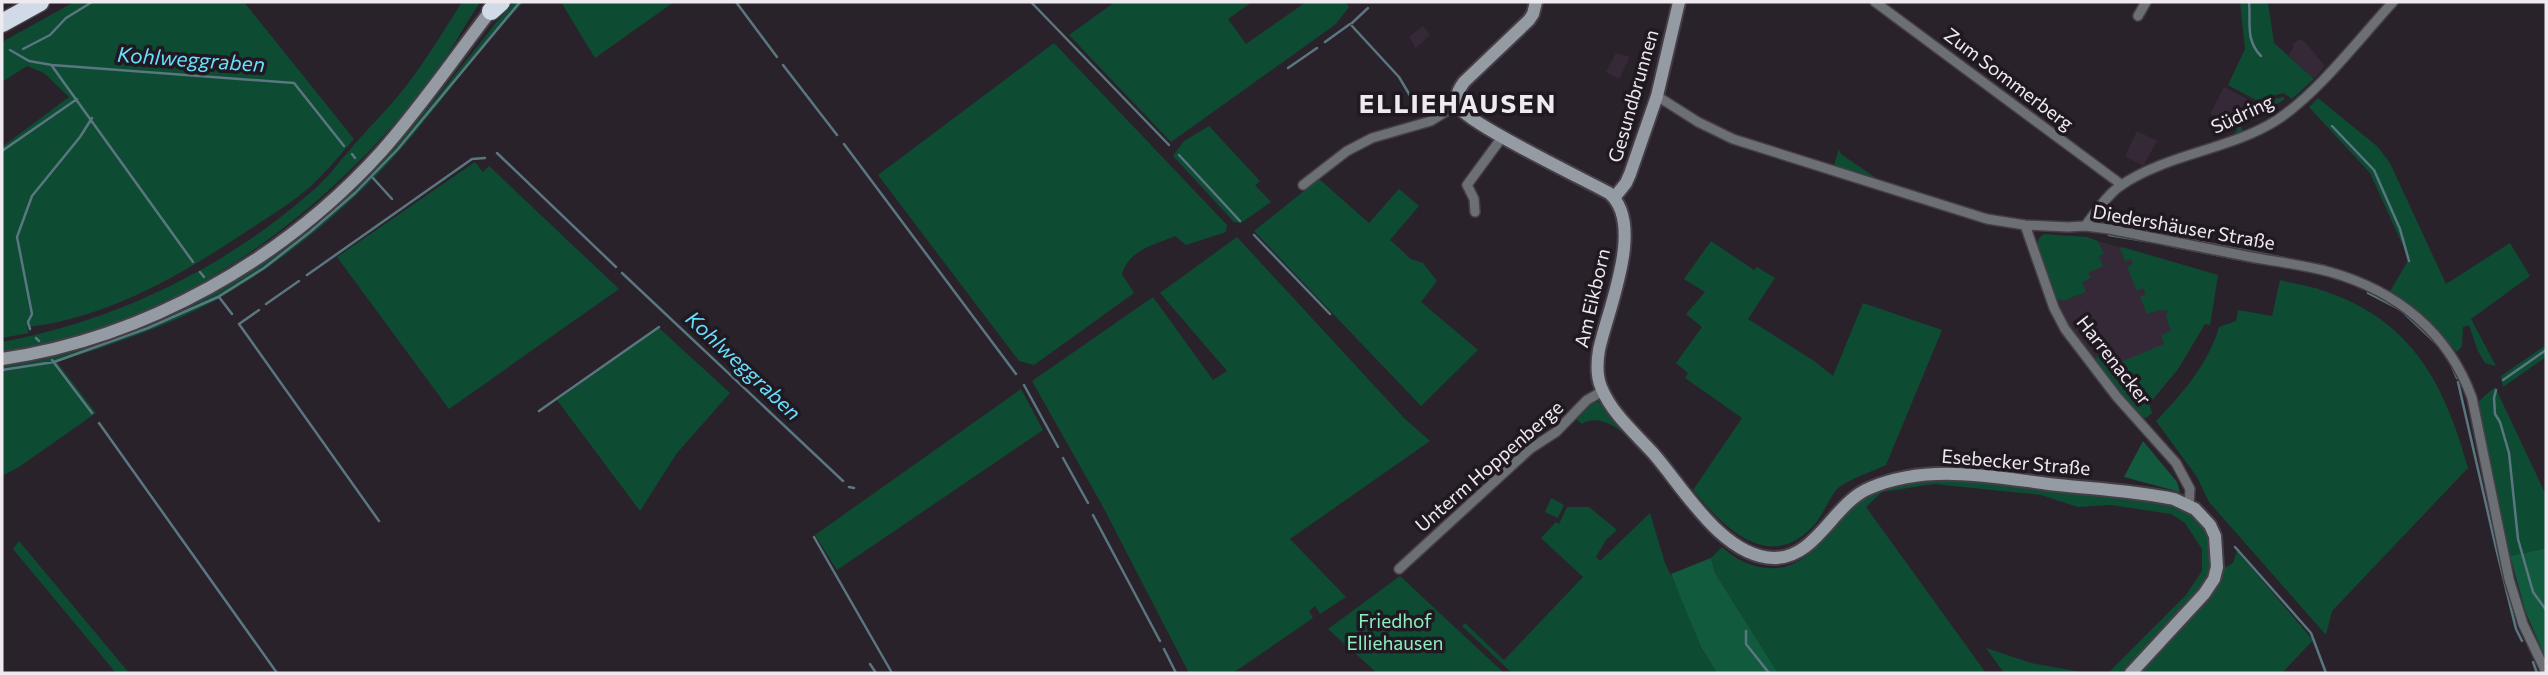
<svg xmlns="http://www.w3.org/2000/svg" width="2548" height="675" font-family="Commissioner,sans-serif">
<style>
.built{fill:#362937}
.green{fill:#0e4b33}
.forest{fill:#125a3e}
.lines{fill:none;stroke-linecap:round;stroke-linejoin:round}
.stream{stroke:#5a7680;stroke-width:2.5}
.street-casing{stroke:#463e47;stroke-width:12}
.secondary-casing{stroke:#463e47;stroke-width:16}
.highway-casing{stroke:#463e47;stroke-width:21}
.street{stroke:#6c7075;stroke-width:9}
.secondary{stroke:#959ba3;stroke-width:12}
.highway{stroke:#d1dae7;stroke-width:18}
.labels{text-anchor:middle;stroke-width:7;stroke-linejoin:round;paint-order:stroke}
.street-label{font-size:19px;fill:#efeaf0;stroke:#201921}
.park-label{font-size:19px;fill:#8eeebf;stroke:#201921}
.water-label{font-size:21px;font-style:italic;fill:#69dffd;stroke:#201921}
.district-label{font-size:26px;font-weight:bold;letter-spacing:2px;fill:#efeaf0;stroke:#201921}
</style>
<rect width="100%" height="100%" fill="#2a222b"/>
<path class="built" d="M1423,26L1430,35L1415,49L1414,44L1409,37Z
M2299,39L2304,41L2325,66L2314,79L2288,55L2294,47L2292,45Z
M1616,53L1630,57L1619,79L1606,72Z
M2224,87L2247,99L2231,131L2217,123V117L2210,114Z
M2137,131L2157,141L2143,166L2125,156Z
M2098,241L2218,275L2210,325L2205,324L2178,369L2149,404L2152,413L2146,418H2143L2121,395L2069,328L2055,298L2063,301L2086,292L2082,282L2099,256L2103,254Z"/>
<path class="green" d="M74,2H244L354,139C340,155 326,172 311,186C292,203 270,216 250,229C185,273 106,319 27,327L29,333L2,338V147L69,97L44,73L27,66L2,82V42Z
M462,2H480C463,28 447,58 428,83C322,219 176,326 2,353V342C115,321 223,269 310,193C326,180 339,162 353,146C373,123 395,102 412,78C430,54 446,27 462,2Z
M514,2H524C479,48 443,101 401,149C352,205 281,264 216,300C166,327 111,345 57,362L96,413L19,467L2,476V367C153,345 297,261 396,146C424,114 450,80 477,47C489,32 500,16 514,2Z
M561,2H674L595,58Z
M1115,2H1252L1228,19L1246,44L1306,2H1346L1349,7L1336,24L1171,142L1069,35Z
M2240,2H2268L2274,43L2314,79L2292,99L2284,93L2256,100L2228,85L2245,49Z
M1054,43L1227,225L1226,232L1186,245L1175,236C1152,246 1130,249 1122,274L1134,293L1034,365L1019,361L878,175Z
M2283,97L2285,99L2241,126L2243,132L2234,135L2249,105Z
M2318,98L2378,147L2390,163L2446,284L2510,243L2530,276L2471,319L2496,366L2485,363L2478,351L2469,325L2463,327L2462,346L2457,352L2419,313L2389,293L2409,259L2370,173L2309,107Z
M1209,126L1260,181L1255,185L1271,202L1241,223L1234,222L1173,156L1184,141Z
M1839,149L1841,154L1876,178L1834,165Z
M475,162L483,172L489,166L619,289L449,409L337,257Z
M1319,179L1369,223L1399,189L1419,206L1390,240L1411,259L1423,263L1437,281L1421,302L1478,350L1421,406L1254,231Z
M2044,234L2087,237L2098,241L2104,254L2099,256L2103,266L2088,273L2091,278L2082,282L2086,292L2063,301L2055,298L2037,245L2039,238Z
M1237,237L1405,419L1430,441L1290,539L1346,597L1320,614L1315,606L1309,611L1313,618L1233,673H1189L1102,505L1032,381L1153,297L1213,380L1227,371L1160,293Z
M1711,241L1754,270L1757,267L1775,278L1748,319L1814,361L1833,376L1863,303L1942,330L1886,465C1871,472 1851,478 1838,488C1832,493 1822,516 1815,524C1770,575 1724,528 1693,490L1742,418L1685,378L1688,373L1676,363L1702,327L1686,314L1705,292L1684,279Z
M2122,247L2218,275L2210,325L2205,324L2178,369L2149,404L2152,413L2146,418L2140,416L2094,360L2100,355L2111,352L2116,364L2164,344L2161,335L2171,331L2166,317L2168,311L2160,310L2147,314L2140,297L2146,294L2143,288L2137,291L2127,267L2133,264L2131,259L2125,261L2120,249Z
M2280,280C2295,284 2312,286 2327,292C2413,322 2445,385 2468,468L2332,611L2326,635L2209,502L2197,477L2156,421C2182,394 2209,363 2219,327L2236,321L2238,310L2272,316Z
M659,328L730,393L677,453L640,511L557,400Z
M2546,345V357L2503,387L2501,376Z
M2495,387L2546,495V548L2510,556L2478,402Z
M1021,389L1043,430L837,570L815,535Z
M1591,402H1599L1625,429L1623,432C1611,424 1595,415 1582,424L1577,420V416Z
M1946,478L2156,500L2183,508L2200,520L2210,536L2213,557L2210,574L2193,600L2125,673H2108L2186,595L2202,571V549L2185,523L2171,514L2111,505L2078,507L2041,495L1934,484L1882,492L1866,507L1986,673H1778L1715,573L1711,558L1722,547C1733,557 1745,564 1760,567C1815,577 1825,520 1862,497C1887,482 1918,480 1946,478Z
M1551,498L1564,505L1558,518L1545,512Z
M1567,507H1589L1617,530L1606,540L1596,557L1600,561L1650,513L1665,563L1681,596L1701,647L1717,673H1512L1462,626L1465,623L1504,660L1583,577L1541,538L1556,522L1559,524Z
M19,541L129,673H116L13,549Z
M2237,551L2313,640L2282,673H2136L2222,569L2233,563Z
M1400,576L1504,673H1377L1328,629Z
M1986,648L2031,663L2087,673H2004Z"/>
<path class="forest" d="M2143,441L2177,482L2180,492L2124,477Z
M2546,548V659L2526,613L2510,556Z
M1711,558L1715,573L1778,673H1717L1701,647L1671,574Z"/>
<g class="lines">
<path class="stream" d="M736,2L777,57
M1031,2L1169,145
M2249,2C2251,22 2245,40 2261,56
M1352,23L1368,8
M1352,26L1399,77L1412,99
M1325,42L1350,24
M23,49L50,35L66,18L92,2
M10,50L29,61L52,65L294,83L344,146
M783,65L837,135
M52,66L193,262
M1288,68L1317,48
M2332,126L2374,170L2400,229L2409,261
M844,144L1016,374
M2,151L77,99
M497,153L616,267
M352,154L355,158
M1179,155L1240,221
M373,178L392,199
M2134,229L2325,266
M1254,235L1330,314
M2109,235L2152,242
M2166,245L2257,263
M200,272L204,277
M622,273L843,481
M307,275L472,159L485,158
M2368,293L2401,310L2438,345
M219,297L232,314
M266,304L299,281
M259,310L239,324L379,521
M30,329L28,322L32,314L17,237L32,196L80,137L92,118
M36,338L39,341
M52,360L92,413
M2450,362L2457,378
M2,370L54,362L148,328L218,297L264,268L310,232L355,193L397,150L520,2
M2503,380L2546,350
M2458,382L2496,548L2516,629L2522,641
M1024,385L1058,447
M2496,390L2494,398L2495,414L2500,422L2509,453L2518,539L2533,592L2546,610
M539,411L659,327
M99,423L277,673
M1063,458L1088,503
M849,487L854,488
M1093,515L1160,641
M814,537L892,673
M2235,547L2311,633L2326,673
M1746,631V644L1769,673
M1164,649L1176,673
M2533,662L2537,673
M870,664L876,673"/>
<g class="street-casing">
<path id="street" d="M1875,2L2122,185
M2138,16L2146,2
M1657,96L1698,122L1733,139L1987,219L2025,225L2068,227L2085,226L2109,229C2156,238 2204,248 2251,257C2277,262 2304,265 2330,272C2397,291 2448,332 2472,398L2509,579L2523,624L2546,672
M1303,185L1347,151L1372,138L1431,121L1458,104
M1475,212L1474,199L1467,185L1503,136
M2025,225L2054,308L2065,329L2117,397L2176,463L2190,489L2189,505
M2085,226C2096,212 2106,196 2120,186C2166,154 2230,150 2277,120C2319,92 2359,39 2393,2
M1399,569L1530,449L1556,432L1587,400L1603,391"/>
</g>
<g class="secondary-casing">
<path id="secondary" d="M1536,2L1533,14L1529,20L1464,82C1459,89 1454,97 1459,107C1467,123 1585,180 1609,193C1646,224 1607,311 1599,350C1597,362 1596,375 1601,387C1612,414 1634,432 1653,453C1683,487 1722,557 1774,558C1817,558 1833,503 1870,488C1930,462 1996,478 2058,485C2097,489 2136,491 2174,499L2195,509L2210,525L2215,536L2217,567L2214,579L2204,594L2131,673
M1614,198L1626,183L1630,174L1657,96L1679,2
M2,359C146,338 284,259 381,152C422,106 457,54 495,5"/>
</g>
<g class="highway-casing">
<path id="highway" d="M491,11L501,2
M2,23L40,2"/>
</g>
<use href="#street" class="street"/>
<use href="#secondary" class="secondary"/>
<use href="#highway" class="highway"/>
</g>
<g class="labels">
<g class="street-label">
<text transform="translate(2009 79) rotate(37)" y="7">Zum Sommerberg</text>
<text transform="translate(1633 96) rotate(-74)" y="7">Gesundbrunnen</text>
<text transform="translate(2242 114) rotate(-25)" y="7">Südring</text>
<text transform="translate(2184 227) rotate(10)" y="7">Diedershäuser Straße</text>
<text transform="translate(1592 298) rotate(-77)" y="7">Am Eikborn</text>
<text transform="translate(2114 360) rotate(52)" y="7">Harrenacker</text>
<text transform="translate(2016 462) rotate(5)" y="7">Esebecker Straße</text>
<text transform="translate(1489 466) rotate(-41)" y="7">Unterm Hoppenberge</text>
</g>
<g class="park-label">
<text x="1395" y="628">Friedhof<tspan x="1395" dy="22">Elliehausen</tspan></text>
</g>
<g class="water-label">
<text transform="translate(191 60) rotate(4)" y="7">Kohlweggraben</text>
<text transform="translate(743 366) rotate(43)" y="7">Kohlweggraben</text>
</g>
<g class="district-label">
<text x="1458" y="113">ELLIEHAUSEN</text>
</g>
</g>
<rect width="2548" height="675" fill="none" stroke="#efeaf0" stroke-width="7"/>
</svg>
